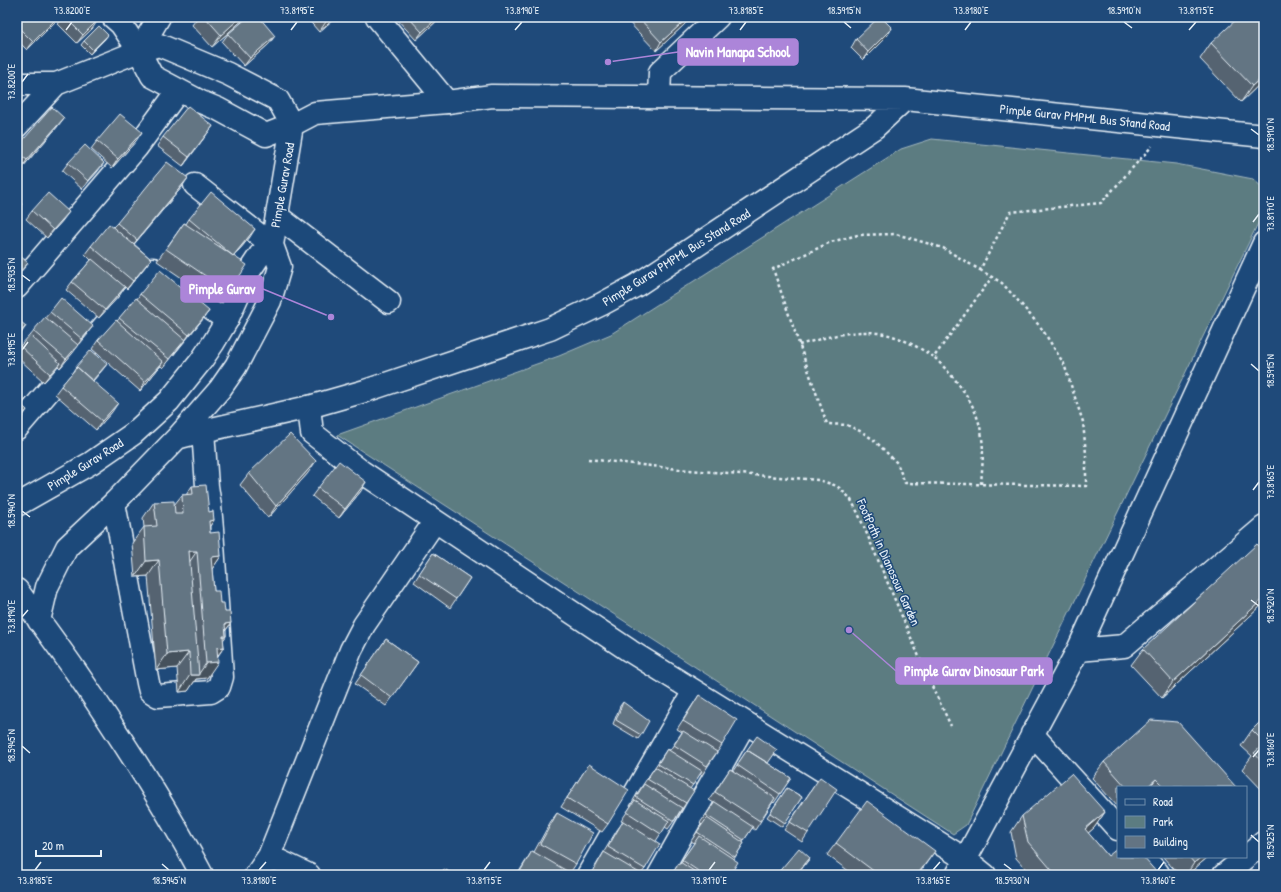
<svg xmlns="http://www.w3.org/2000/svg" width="1281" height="892" font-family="'Patrick Hand',sans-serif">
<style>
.green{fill:#5c7c81;stroke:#a2b6bc}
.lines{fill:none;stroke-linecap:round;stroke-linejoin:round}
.street-casing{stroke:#e8f1f8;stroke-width:25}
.secondary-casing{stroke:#e8f1f8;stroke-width:25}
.path{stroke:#e8f1f8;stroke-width:2.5;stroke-dasharray:3 3;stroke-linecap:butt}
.street{stroke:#1f4a7a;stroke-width:22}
.secondary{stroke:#1f4a7a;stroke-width:22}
.wall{fill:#556471;stroke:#e8f1f8}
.shaded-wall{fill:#45515c;stroke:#e8f1f8}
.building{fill:#637483;stroke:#e8f1f8}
.ticks{fill:none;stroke:#e8f1f8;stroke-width:1.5}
.labels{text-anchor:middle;stroke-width:3;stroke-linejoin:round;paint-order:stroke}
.street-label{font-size:13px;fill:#e8f1f8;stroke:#1f4a7a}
.leader{fill:none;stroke:#ac85d9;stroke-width:1.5}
.callout-dot{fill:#ac85d9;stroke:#1f4a7a;stroke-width:1.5}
.callout{fill:#ac85d9;stroke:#ac85d9;stroke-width:1.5}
.callout-label{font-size:14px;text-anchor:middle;font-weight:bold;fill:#fff}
.neatline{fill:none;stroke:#e8f1f8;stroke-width:1.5}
.ticks-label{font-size:10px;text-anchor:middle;fill:#e8f1f8}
</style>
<rect width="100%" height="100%" fill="#1f4a7a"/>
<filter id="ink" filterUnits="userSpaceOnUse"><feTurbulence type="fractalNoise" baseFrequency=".025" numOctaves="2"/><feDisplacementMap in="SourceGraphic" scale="8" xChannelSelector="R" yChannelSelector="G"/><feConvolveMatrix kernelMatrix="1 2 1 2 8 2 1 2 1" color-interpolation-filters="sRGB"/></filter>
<g filter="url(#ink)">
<path class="green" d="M932,139L1176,164L1253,179L1264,189V211L966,825L953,834L337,435L559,356L611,334L901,149Z"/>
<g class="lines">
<g class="street-casing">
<path id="street" d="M377,17L447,102
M17,84H56L139,51L121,24L113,17
M659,97L660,72L718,17
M17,126L56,84
M195,185L272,245
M277,216L389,302
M17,287L137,147L178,91
M309,407L312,433L362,472L630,651L965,859L985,875
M17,428L153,269L227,320
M114,503L148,683L150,691L158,696L211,692L219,687L222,677L212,529L210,506L207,486L203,431
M1078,650L1124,646L1264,527
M1032,734L1118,829
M269,856L351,650L364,625L435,521
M1143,857L1158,873
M1246,857L1264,842
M256,875L269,856L309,875
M588,875L694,691
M659,875L745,723
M957,875L1078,650L1264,243
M1224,875L1246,857"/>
</g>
<g class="secondary-casing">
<path id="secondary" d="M139,51L152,76L201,102L218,109L266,135L292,125L315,113L447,102L492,96L905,99L1264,136
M139,51L159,45L228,74L278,100L292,125
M139,51L159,17
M177,438L203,431L309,407L365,391L550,329L602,304L637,285L875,127L905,99
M17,505L91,463L133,434L169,401L201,361L214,342L227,320L248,273L260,255L272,245
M17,590C38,619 60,648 81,679C124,742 166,807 202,875
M39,621L47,587L67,547L114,503L177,438L220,389L236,366L270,301L280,267L272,245L292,125"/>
</g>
<path class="path" d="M980,270L1002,283L1021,304L1042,329L1064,364L1083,422L1086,454V486L905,483L897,463L874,440L862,432L847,425L827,424L773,269L831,242L858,235L896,234L943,248L980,270L1010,212L1101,203L1152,146
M799,345C824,338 851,329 878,333C898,335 918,347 934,357
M588,459L688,470L819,480L837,486L850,498L858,513L929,680L951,726
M981,484C982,469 984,453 982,438C978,404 957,380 934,357L992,277"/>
<use href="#street" class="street"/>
<use href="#secondary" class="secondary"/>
</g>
<path class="wall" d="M17,17H60L27,50L17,40Z
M63,17H95L92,29L77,43L58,24Z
M198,17H246L212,47L192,25Z
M306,17H336L319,32Z
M395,17H441L416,40Z
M509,17H522L515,23Z
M624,17H690L685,24L656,51Z
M892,28L887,36L863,60L851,48L856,39Z
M228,34L269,44L244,66L222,42Z
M105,39L90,54L81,45L84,41Z
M1211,43L1264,80L1241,102L1200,59Z
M58,126L21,169L18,166L17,167V147Z
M207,134L183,166L157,146L163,137Z
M97,141H136L112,168L91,149Z
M68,163L98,171L82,189L62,171Z
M182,187L134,244L151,259L145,267L127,289L125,287L119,296L99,318L66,290L72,282L91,260L85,254L91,246L113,227L117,223Z
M32,211L63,220L47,238L26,219Z
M189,219L250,237L234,256L229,292L220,304L157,261L184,223L186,224Z
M140,294L209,311L203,319L163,368L161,366L157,370L140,391L92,349L98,340L117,321L137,299Z
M50,312L88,334L60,368L58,366L54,371L44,382L17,357V350L20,346L30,336Z
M75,368H104L93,381L112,412L96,430L55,394L61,386L72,373Z
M249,473H308L268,518L240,485Z
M192,486L214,520L210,526V533L221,556L212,569L214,591L231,623L226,630V636L223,640L224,647L218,656L207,678L196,679L188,691L179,692L177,668L156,670L148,576L135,577L132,543L144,527L143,518L154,502L174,505L182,495H186Z
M318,488L361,491L339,518L312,496Z
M433,553L470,578L450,608L414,582Z
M1264,603L1162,698L1131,665L1143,649Z
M386,639L418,662L386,706L355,684Z
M1264,649V656L1261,653Z
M699,695L722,745L702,775L700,774L690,789L686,803L674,821L668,829L665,827L656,841L645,869L641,874L643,875H590L617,830L623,822L621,821L631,806H630L638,792L667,749L670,750L682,732L677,729Z
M623,702L641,735L638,739L613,724L620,706Z
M1264,718V792L1242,769L1252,756L1241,746L1252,730Z
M747,750L791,778L774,803L773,802L755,830L752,828L743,842L744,843L734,859L730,875H671L680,862H681L694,843L691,841L702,825L700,823L714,803L709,800L730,769L733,771Z
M1104,762L1236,787H1118V807L1092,778Z
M589,764L608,824L602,832L561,807Z
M814,786L808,833L802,842L784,830Z
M787,788L802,797L782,827L767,817Z
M1105,812L1094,828L1088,833L1108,856L1159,875H1031L1016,858L1011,832L1022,816Z
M557,813L576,864L570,873L574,875H517L532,851L534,852L551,821Z
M836,843L935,851L918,875H854L827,855Z
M1163,857H1208L1187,875H1179Z"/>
<path class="shaded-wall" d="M58,17H60L27,50L33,42Z
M241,17H246L212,47L221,35Z
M330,17H336L319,32L328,19Z
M438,17H441L416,40L422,32Z
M520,17H522L515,23Z
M689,17H690L685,24L656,51L661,42Z
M98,20L92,29L77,43L83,35Z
M892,28L887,36L863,60L868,52Z
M108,35L105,39L90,54L93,50Z
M275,36L269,44L244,66L250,58Z
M1264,75V80L1241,102L1252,86Z
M64,118L58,126L21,169L27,160Z
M213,126L183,166L189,157Z
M142,132L136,141L112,168L118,159Z
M104,163L98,171L82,189L88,181Z
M188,178L182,187L131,248L137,240Z
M69,212L63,220L47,238L53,230Z
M255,229L250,237L227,264L233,256Z
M151,259L145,267L127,289L133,281Z
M28,263L25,267L17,276V275Z
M125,287L119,296L99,318L105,310Z
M209,311L203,319L183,343L189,335Z
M26,326L20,335L17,338V336Z
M93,326L72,354L60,368L66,359Z
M185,340L179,348L163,368L169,359Z
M163,362L157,370L140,391L145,382Z
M60,363L54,371L44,382L50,374Z
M107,364L104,368L88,386L91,382Z
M118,403L112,412L96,430L102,421Z
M27,410L21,419L17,423V421Z
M316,461L308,473L268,518L276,506Z
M366,482L361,491L339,518L345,509Z
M214,520L203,536L209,521Z
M189,551H197L186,567Z
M221,556L210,572L211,557Z
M159,560L148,576L135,577L146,561Z
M1264,598V603L1162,698L1173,682Z
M231,623L219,639L225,624Z
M223,636H226L218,648L224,647L213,662H218L207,678L196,679L188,691L179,692L190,675H198L214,652Z
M189,652L177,668L156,670L167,654Z
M1156,779L1150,787H1147Z
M1105,812L1094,828L1074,845L1085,829Z
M1201,857H1208L1187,875H1186L1194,863Z
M810,858L804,866L797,875H795Z"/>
<path class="building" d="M17,17H58L33,42L17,26Z
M65,17H95L98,20L83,35Z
M205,17H241L221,35Z
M248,17H259L275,36L250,58L228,34Z
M408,17H438L422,32Z
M638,17H689L661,42Z
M879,17H881L892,28L868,52L856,39Z
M1239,17H1264V75L1252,86L1211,43Z
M99,26L108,35L93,50L84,41Z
M188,106L213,126L189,157L163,137Z
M52,107L64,118L27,160L17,152V147Z
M120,114L142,132L118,159L97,141Z
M85,145L104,163L88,181L68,163Z
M167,162L188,178L137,240L117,223Z
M211,192L255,229L233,256L189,219Z
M48,193L69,212L53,230L32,211Z
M17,200L22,204L17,210Z
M184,223L247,265L229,292L166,249Z
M109,224L151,259L133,281L91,246Z
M17,253L28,263L17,275Z
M92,259L125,287L105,310L72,282Z
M160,270L209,311L189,335L140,294Z
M61,298L93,326L82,339L50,312Z
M136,298L185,340L169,359L119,318Z
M45,317L78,345L66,359L33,331Z
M17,319L26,326L17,336Z
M116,320L163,362L145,382L98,340Z
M30,335L60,363L50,374L20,346Z
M91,350L107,364L92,381L77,367L76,369L75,368Z
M77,367L118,403L102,421L61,386Z
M17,401L27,410L17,421Z
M290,434L316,461L276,506L249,473Z
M339,461L366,482L345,509L318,488Z
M206,485L209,512L213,511L214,520L209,521L210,533L219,532L221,556L211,557L214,591H219L220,603H224L225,612H230L231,623L225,624L226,636H223L224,647L217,648L218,662L206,663L197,551H189L199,675H190L189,652L167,654L159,560L146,561L144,527L157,526L154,502L174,501L175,514H183L182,495L193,494L192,486Z
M1257,544L1264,551V598L1173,682L1143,649Z
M433,553L470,578L456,599L419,574Z
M386,639L418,662L392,698L361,675Z
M699,695L737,720L722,745L683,721Z
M623,702L649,721L641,735L616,720Z
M1264,718V742L1252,730Z
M1151,720L1178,722L1236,787H1164L1156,779L1147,787H1126L1104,762Z
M683,731L717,752L707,766L674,745Z
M757,736L777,750L768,763L747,750Z
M1264,744V764L1254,753Z
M667,749L702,771L693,785L658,764Z
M747,750L791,778L780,794L737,765Z
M589,764L629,790L608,824L567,798Z
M655,767L694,791L686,803L647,779Z
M730,769L775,798L760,821L715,792Z
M1071,774L1105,812L1085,829L1108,856L1118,848V857H1143L1159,875H1056L1028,842L1022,816Z
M820,777L837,789L808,833L790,822Z
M644,784L682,808L674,821L636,797Z
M787,788L802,797L785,823L770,813Z
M635,800L669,821L661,834L627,812Z
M867,801L935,851L917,875H879L836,843Z
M715,802L753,827L744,840L706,815Z
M557,813L593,833L576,864L540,844Z
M707,818L744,843L735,857L697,832Z
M623,821L660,844L645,869L608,847Z
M699,836L738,862L730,875H704L682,860Z
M799,848L810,858L795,875H776Z
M532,851L574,875H518Z
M604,852L643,875H591Z
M1189,857H1201L1194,863Z
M680,862L700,875H677L673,872Z
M444,869L455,875H440Z"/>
</g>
<path class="ticks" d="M844,22L851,28M1124,22L1132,28M66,30L72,22M291,30L297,22M515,30L522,22M740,30L746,22M965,30L971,22M1189,30L1196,22M22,82L28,74M1251,129L1259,135M1253,222L1259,214M22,275L30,281M22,350L28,342M1251,364L1259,371M1253,490L1259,482M22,511L30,517M1251,600L1259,606M22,617L28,610M22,746L30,753M1253,757L1259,750M1251,835L1259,842M162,864L169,870M1004,864L1012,870M35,870L41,862M259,870L266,862M484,870L490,862M709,870L715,862M933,870L940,862M1158,870L1164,862"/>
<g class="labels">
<g class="street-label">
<text transform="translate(1085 117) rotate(6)" y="5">Pimple Gurav PMPML Bus Stand Road</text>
<text transform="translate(282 185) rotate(-80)" y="5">Pimple Gurav Road</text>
<text transform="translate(676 257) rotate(-32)" y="5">Pimple Gurav PMPML Bus Stand Road</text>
<text transform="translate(85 464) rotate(-32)" y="5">Pimple Gurav Road</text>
<text transform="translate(889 562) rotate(66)" y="5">FootPath in Dianosour Garden</text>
</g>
</g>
<path class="leader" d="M608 62L678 52M331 317L263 289M849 630L896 671"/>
<g class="callout-dot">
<circle cx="608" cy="62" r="4"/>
<circle cx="331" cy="317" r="4"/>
<circle cx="849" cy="630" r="4"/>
</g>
<g class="callout">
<rect x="678" y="39" width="120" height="26" rx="4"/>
<rect x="181" y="276" width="82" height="26" rx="4"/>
<rect x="896" y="658" width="156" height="26" rx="4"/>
</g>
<g class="callout-label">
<text x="738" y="57">Navin Manapa School</text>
<text x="222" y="294">Pimple Gurav</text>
<text x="974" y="676">Pimple Gurav Dinosaur Park</text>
</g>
<rect width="1281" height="892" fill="none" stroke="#1f4a7a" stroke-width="44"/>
<rect x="1117" y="786" width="130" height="72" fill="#1f4a7a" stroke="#6f8dac"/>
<rect x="1125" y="799" width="20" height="6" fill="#1f4a7a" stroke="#6f8dac"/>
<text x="1153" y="806" font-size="12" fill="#e8f1f8">Road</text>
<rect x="1125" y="816" width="20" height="12" fill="#5c7c81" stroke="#6f8dac"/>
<text x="1153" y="826" font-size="12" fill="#e8f1f8">Park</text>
<rect x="1125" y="836" width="20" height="12" fill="#637483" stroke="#6f8dac"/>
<text x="1153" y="846" font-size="12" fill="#e8f1f8">Building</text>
<path d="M36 850v6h65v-6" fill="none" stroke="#e8f1f8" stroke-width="2"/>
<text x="42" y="850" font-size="12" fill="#e8f1f8" stroke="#1f4a7a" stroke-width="3" paint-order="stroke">20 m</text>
<rect x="22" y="22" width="1237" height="848" class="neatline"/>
<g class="ticks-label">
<text x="72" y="14">73.8200°E</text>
<text x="297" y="14">73.8195°E</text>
<text x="522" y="14">73.8190°E</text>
<text x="746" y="14">73.8185°E</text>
<text x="844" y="14">18.5915°N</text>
<text x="971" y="14">73.8180°E</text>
<text x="1124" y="14">18.5910°N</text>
<text x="1196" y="14">73.8175°E</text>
<text transform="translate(11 82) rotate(-90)" y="4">73.8200°E</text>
<text transform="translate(1270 135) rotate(-90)" y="4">18.5910°N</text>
<text transform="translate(1270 214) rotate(-90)" y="4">73.8170°E</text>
<text transform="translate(11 275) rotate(-90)" y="4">18.5935°N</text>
<text transform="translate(11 350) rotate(-90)" y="4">73.8195°E</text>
<text transform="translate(1270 371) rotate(-90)" y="4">18.5915°N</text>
<text transform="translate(1270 482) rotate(-90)" y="4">73.8165°E</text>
<text transform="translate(11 511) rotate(-90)" y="4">18.5940°N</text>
<text transform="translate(1270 606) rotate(-90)" y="4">18.5920°N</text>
<text transform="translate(11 617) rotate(-90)" y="4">73.8190°E</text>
<text transform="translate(11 746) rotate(-90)" y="4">18.5945°N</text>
<text transform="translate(1270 750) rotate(-90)" y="4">73.8160°E</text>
<text transform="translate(1270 842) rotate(-90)" y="4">18.5925°N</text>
<text x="35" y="884">73.8185°E</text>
<text x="169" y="884">18.5945°N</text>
<text x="259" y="884">73.8180°E</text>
<text x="484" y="884">73.8175°E</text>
<text x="709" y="884">73.8170°E</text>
<text x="933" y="884">73.8165°E</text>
<text x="1012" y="884">18.5930°N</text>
<text x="1158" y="884">73.8160°E</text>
</g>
</svg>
